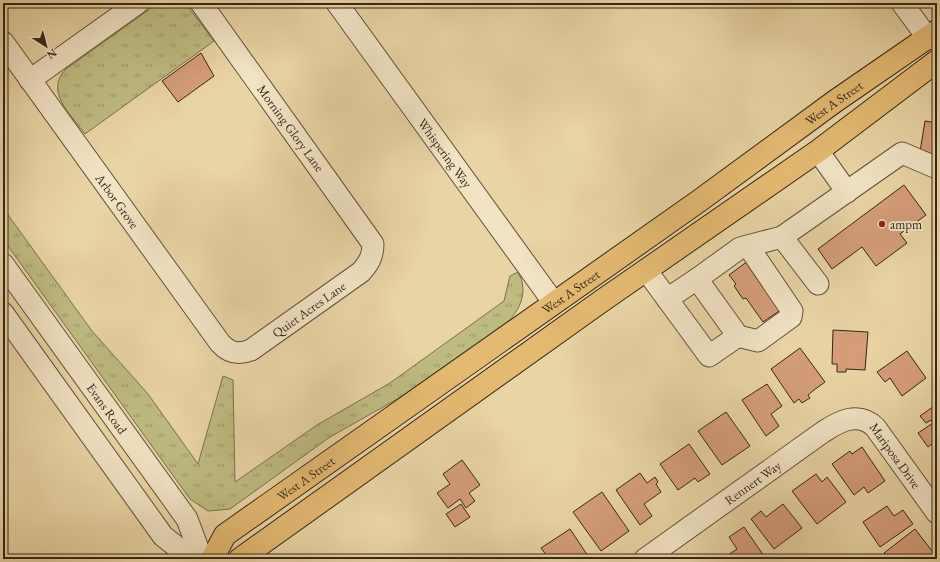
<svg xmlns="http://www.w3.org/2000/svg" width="940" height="562" font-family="'EB Garamond',serif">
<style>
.grass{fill:url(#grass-tufts);stroke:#7a704c}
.building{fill:#d59d7a;stroke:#362618}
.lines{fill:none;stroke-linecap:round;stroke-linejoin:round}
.minor-casing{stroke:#63523b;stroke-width:23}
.major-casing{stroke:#362618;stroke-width:24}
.minor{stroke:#f1e3c4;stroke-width:21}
.major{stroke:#e4ba72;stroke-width:22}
.poi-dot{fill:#8f2418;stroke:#f1e3c4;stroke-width:1.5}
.labels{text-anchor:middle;stroke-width:4;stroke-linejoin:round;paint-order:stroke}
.street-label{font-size:13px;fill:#362618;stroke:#f1e3c4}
.poi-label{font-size:13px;fill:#362618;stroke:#f1e3c4;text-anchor:start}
</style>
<defs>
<pattern id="grass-tufts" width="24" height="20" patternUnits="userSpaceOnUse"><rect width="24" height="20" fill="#bebb81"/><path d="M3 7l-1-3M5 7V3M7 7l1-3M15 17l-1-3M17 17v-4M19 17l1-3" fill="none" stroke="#9b9869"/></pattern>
</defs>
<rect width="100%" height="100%" fill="#e9d4a5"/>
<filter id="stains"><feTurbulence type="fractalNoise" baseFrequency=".005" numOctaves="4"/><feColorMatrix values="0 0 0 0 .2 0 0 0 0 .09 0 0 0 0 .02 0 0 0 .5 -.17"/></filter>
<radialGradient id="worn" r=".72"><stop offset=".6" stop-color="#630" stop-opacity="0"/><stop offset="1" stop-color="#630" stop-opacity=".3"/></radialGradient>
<path class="grass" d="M158,3H185L214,41L85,134C71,115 44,91 66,69Z
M3,208L92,331L148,394L198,464L223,376L233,380L235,482L317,425L390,383L504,301L510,276L518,272C528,290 522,306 509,321L399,398L330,437L230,509L208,511L190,499L3,239Z"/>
<path class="building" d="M201,53L214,76L178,102L162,81Z
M925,121L937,123V161L919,158Z
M904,185L926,215L900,234L907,243L876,266L862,247L832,269L818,249Z
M748,261L782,309L763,322L746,298L743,299L734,286L736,284L729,275Z
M833,330L868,332L865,370L846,369V372H837V364H832Z
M800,348L825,382L814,390L808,395L810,398L802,403L799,399L794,403L771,369Z
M907,351L926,378L902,396L890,378L885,382L877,372Z
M767,384L782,406L771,414L779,426L766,436L742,400Z
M937,404V440L928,447L918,433L933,423L931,420L926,423L920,416Z
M726,412L750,446L722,465L698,431Z
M689,444L710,474L698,482L695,478L678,490L660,464Z
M862,447L885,481L868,493L864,487L854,495L832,464L850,451L852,454Z
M462,460L480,485L469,493L475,501L466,508L460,499L448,508L437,493L450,484L443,474Z
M640,473L647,483L655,477L658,482L656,484L661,492L644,504L652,516L640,525L616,490Z
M816,474L822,482L827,477L846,502L817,524L792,491Z
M602,492L629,531L601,551L573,512Z
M461,504L470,517L455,527L446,514Z
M783,504L802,528L774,549L751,519L761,511L766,517Z
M887,506L894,516L903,510L913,524L880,547L863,522Z
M744,527L766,559H731L728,555L737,549L729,537Z
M570,529L590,559H549L541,548Z
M915,529L936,556L932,559H889L884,553Z"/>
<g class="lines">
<g class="minor-casing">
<g id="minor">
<path id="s1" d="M337,3L554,303"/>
<path d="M902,3L927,37L937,40"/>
<path id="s2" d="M3,42L220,343C229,353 238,355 251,350L361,272C369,263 373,256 373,244L201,3"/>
<path d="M30,80L138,3"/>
<path d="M818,151L847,192"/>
<path d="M782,237L902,153L937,168"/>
<path id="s3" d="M3,264L187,519L202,559"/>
<path d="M646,270L709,356L738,336L697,279L667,299"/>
<path d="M697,279L740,248L782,237L818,284"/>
<path d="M3,313L163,536L192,559"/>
<path d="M738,336L758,341L791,317L792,311L748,246"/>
<path id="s4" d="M645,559L823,432C840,421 858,411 875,427L937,513"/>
</g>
</g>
<g class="major-casing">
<g id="major">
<path id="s5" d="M212,559L225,535L699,201L834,102L937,31"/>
<path d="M240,559L603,300L818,151L937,61"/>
</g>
</g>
<use href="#minor" class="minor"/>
<use href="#major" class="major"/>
</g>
<circle class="poi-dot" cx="882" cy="224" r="4"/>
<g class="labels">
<g class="street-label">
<text dy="5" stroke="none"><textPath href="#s5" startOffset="774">West A Street</textPath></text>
<text transform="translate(291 128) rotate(54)" y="5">Morning Glory Lane</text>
<text dy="5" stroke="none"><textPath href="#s1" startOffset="185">Whispering Way</textPath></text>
<text dy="5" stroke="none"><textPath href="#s2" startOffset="196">Arbor Grove</textPath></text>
<text dy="5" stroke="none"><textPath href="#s5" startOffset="450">West A Street</textPath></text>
<text dy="5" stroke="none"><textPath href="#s2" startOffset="476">Quiet Acres Lane</textPath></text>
<text dy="5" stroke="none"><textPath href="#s3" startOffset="178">Evans Road</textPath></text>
<text dy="5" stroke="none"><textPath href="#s4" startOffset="311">Mariposa Drive</textPath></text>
<text dy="5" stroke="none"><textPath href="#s5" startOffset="126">West A Street</textPath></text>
<text dy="5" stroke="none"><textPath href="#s4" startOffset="132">Rennert Way</textPath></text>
</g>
<g class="poi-label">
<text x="890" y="229">ampm</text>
</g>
</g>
<rect width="940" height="562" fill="none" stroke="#e9d4a5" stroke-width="16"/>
<rect x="4" y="4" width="932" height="554" fill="none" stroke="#362618" stroke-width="2"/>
<rect x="8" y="8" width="924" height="546" fill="none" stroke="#362618"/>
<g transform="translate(46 46) rotate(144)" stroke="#f1e3c4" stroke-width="3" paint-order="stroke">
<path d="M0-3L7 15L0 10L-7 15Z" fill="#362618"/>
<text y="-6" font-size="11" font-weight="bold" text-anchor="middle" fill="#362618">N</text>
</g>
<rect width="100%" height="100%" filter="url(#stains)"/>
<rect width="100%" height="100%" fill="url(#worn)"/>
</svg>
